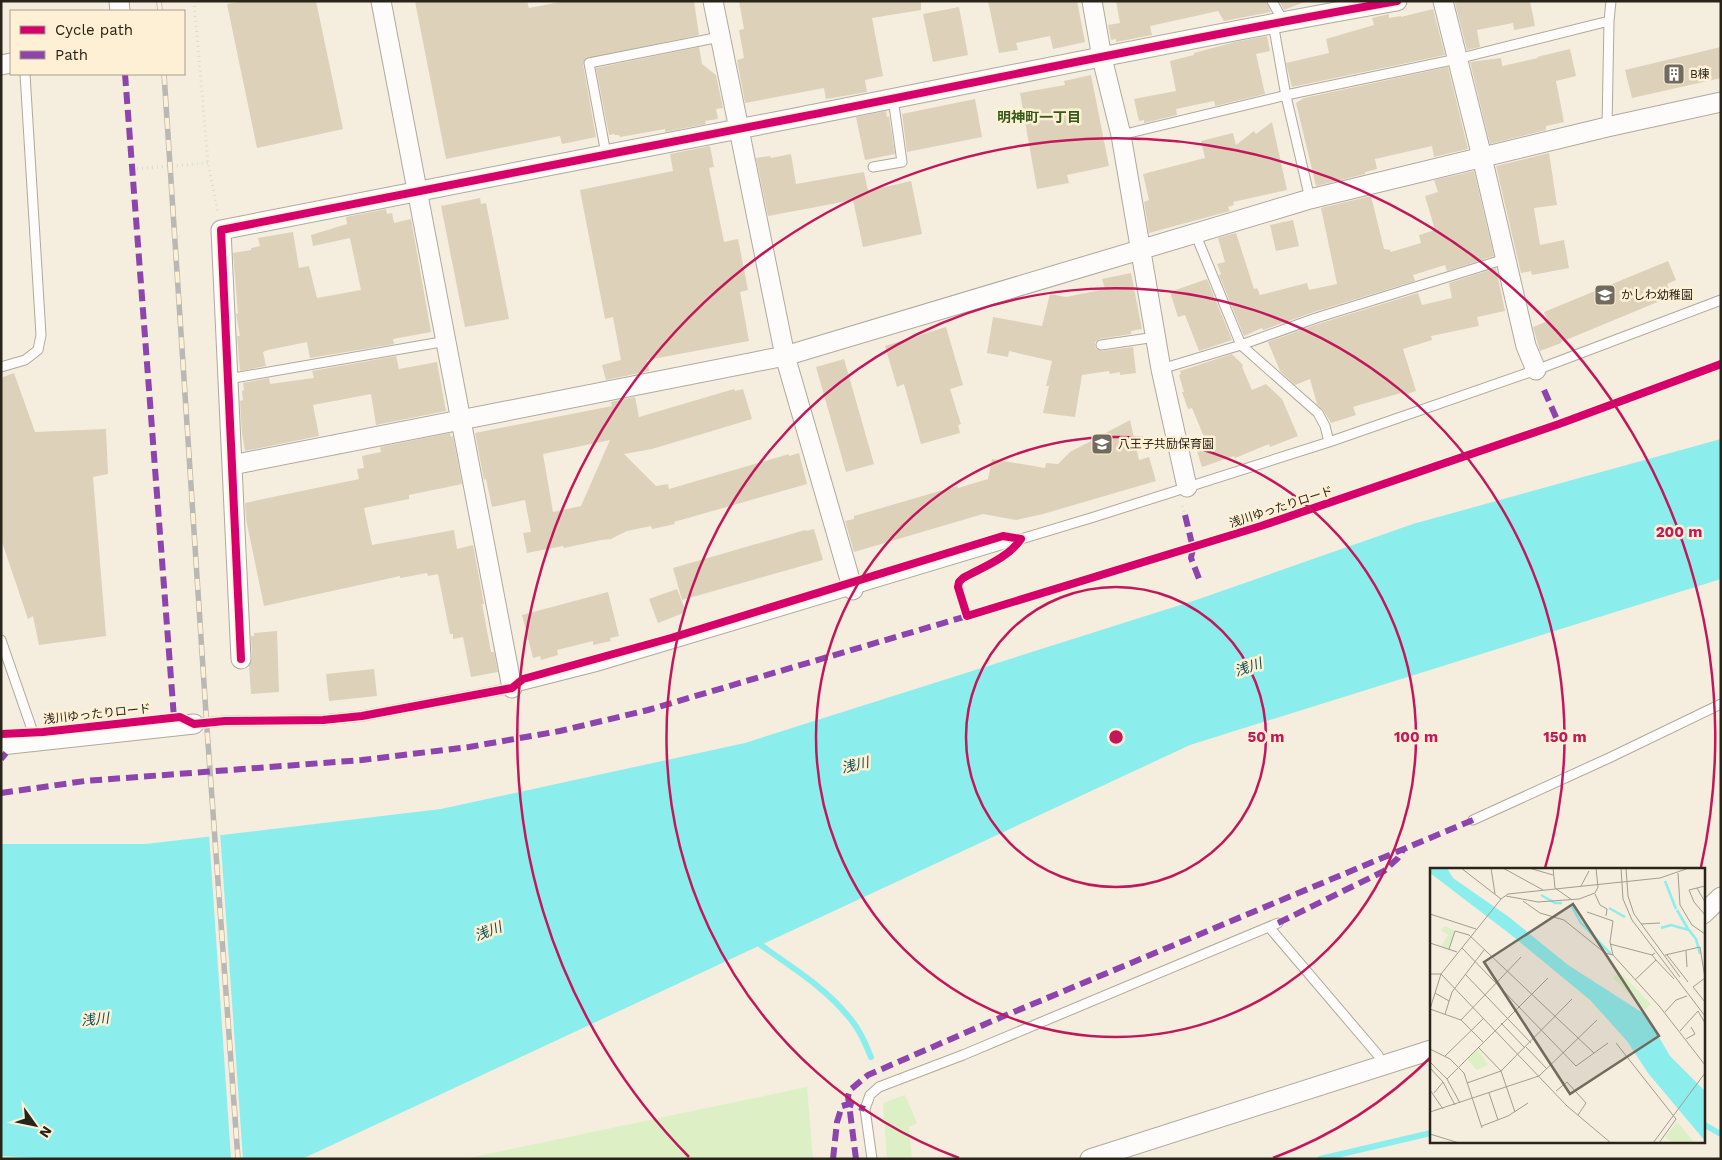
<svg xmlns="http://www.w3.org/2000/svg" width="1722" height="1160" font-family="'Work Sans','Noto Sans JP',sans-serif">
<style>
.green{fill:#ddf0c5}
.water{fill:#8beeed}
.pier{fill:#f5edde}
.lines{fill:none;stroke-linecap:round;stroke-linejoin:round}
.stream{stroke:#8beeed;stroke-width:6}
.building{fill:#ddd1b9;fill-rule:evenodd}
.lane-casing{stroke:#afa99e;stroke-width:11}
.street-casing{stroke:#afa99e;stroke-width:21}
.path{stroke:#dddbd6;stroke-width:3;stroke-dasharray:1 4;stroke-linecap:butt}
.lane{stroke:#fefcfa;stroke-width:9}
.street{stroke:#fefcfa;stroke-width:19}
.rail-casing{stroke:#bab8b4;stroke-width:5.5}
.rail{stroke:#fef0d5;stroke-width:4;stroke-dasharray:11;stroke-linecap:butt}
.quiet{stroke:#8e44ad;stroke-width:6;stroke-dasharray:12 6;stroke-linecap:butt}
.cycleway-casing{stroke:#fef0d5;stroke-width:11}
.cycleway{stroke:#d6006c;stroke-width:8}
.ring{fill:none;stroke:#c2185b;stroke-width:2.5}
.labels{text-anchor:middle;stroke-width:5;stroke-linejoin:round;paint-order:stroke}
.poi-label{font-size:12px;fill:#29241a;stroke:#fef0d5;text-anchor:start}
.street-label{font-size:12px;fill:#29241a;stroke:#fef0d5}
.neighbourhood-label{font-size:14px;font-weight:bold;fill:#35591a;stroke:#fef0d5}
.water-label{font-size:14px;font-style:italic;fill:#0b4d4f;stroke:#fef0d5}
.inset-river{fill:none;stroke:#8beeed;stroke-width:2.5}
.inset-road{fill:none;stroke:#a39d90;stroke-width:1}
.view{fill:#706a5f;fill-opacity:0.15;stroke:#706a5f;stroke-width:2.5}
.inset-edge{fill:none;stroke:#29241a;stroke-width:2.5}
.centre{fill:#c2185b;stroke:#fef0d5;stroke-width:2.5}
.ring-label{font-size:15px;text-anchor:middle;font-weight:bold;fill:#c2185b;stroke:#fef0d5;stroke-width:5;stroke-linejoin:round;paint-order:stroke}
</style>
<rect width="100%" height="100%" fill="#f5edde"/>
<path class="green" d="M807,1087L813,1159H464Z
M905,1095L917,1123L909,1127L912,1159H887L883,1103Z"/>
<path class="water" d="M1721,439V579L1190,745L302,1159H53L1,1156V844H146L441,809L745,743L1196,600L1413,524Z"/>
<path class="pier" d="M220,832L243,1159H231L209,834Z"/>
<g class="lines">
<path class="stream" d="M754,940C786,964 823,985 848,1016C859,1028 865,1043 871,1057
M1703,1124L1719,1133
M1320,1159L1431,1133"/>
</g>
<path class="building" d="M242,1H316L343,129L257,148L227,4Z
M415,1H527L529,8L565,1H694L699,35L585,59L583,64L596,137L562,144L560,136L446,159Z
M739,1H921V10L872,18L883,76L865,80L867,92L826,99L824,88L745,103L737,60L744,58L739,30L744,29Z
M988,1H1077L1085,42L1053,49L1050,36L1016,43L1018,50L999,53Z
M1116,1H1266L1271,12L1224,21L1218,11L1150,26L1152,35L1116,42V39L1111,40L1108,25L1120,23Z
M1279,1H1307L1284,10Z
M1462,1H1530L1535,26L1514,30L1513,23L1477,30L1480,47L1467,50L1455,3Z
M959,7L968,55L933,62L923,14Z
M1433,9L1445,55L1292,87L1286,63L1329,53L1326,39L1374,25L1372,18L1389,14V18L1401,16V17Z
M1267,36L1270,51L1256,54L1265,94L1215,106L1214,101L1176,109L1177,115L1144,123V120L1139,121L1134,99L1176,91L1170,61L1194,55V53L1235,42Z
M699,47L702,64L716,75L723,108L716,109L718,119L705,121L706,124L665,132V129L620,137L619,135H615L614,134L609,135L596,68Z
M1721,47V78L1632,98L1625,70Z
M1570,49L1576,76L1556,81L1564,122L1546,126V130L1490,144L1470,62L1501,58L1502,66L1538,58L1537,57Z
M1448,67L1468,149L1434,157L1432,146L1375,159L1377,169L1365,172V174L1316,186L1296,103L1304,98Z
M1091,75L1109,166L1067,175L1069,183L1037,189L1020,93L1065,85L1064,81Z
M975,99L982,137L907,152L902,114Z
M886,111L887,117L889,116L895,154L865,160L856,117Z
M1272,122L1287,190L1233,202L1234,205L1228,207L1230,211L1149,233L1144,202L1149,200L1143,174L1205,158L1201,141L1233,133L1236,145L1254,131L1256,134Z
M710,146L714,167L709,168L724,242L738,239L748,290L740,292L749,341L647,360L649,371L606,380L602,365L621,360L613,317L605,319L580,190L673,171L670,154Z
M1549,153L1557,205L1534,208L1540,245L1564,240L1569,268L1532,275L1531,271L1521,273L1496,166Z
M791,154L796,184L864,172L868,191L911,181L922,234L863,247L853,200L768,216L756,158L770,156L771,158Z
M1474,171L1494,256L1447,271L1445,265L1413,275L1415,281L1314,312L1263,330L1262,328L1244,336L1219,275L1221,274L1217,264L1225,262L1218,238L1236,233L1254,289L1257,288L1260,295L1307,283L1309,290L1337,284L1321,208L1371,196L1384,249L1390,250L1391,252L1421,243L1419,235L1435,230L1425,196L1438,192L1434,180Z
M480,198L481,204L486,203L509,319L465,327L441,206Z
M386,209L387,214L392,213L394,223L411,219L431,332L393,339L394,344L310,358L307,342L268,350L263,352L266,366L240,371L237,336H240L236,314L238,313L233,253L251,250V248L260,246L258,238L293,232L299,268L309,266L317,298L361,290L350,238L313,246L311,235L347,224L346,217Z
M1293,220L1299,246L1276,251L1270,225Z
M1668,261L1676,280L1667,284L1672,296L1561,342V343L1540,351L1533,327L1548,321L1544,312Z
M1496,268L1505,311L1477,317L1479,326L1431,336L1432,340L1403,349L1416,391L1404,395L1401,393L1359,405L1353,407L1356,415L1331,423L1323,410L1317,404L1310,379L1295,385L1280,371L1268,342L1318,324L1418,293L1422,305L1452,298L1449,283Z
M1131,273L1142,329L1131,331V334L1100,339L1095,342V345L1096,349L1101,351L1133,347L1136,373L1120,375V372L1110,374L1109,371L1082,375L1075,417L1043,413L1049,386H1046L1052,361L1009,351L1008,357L987,353L993,317L1042,326L1050,294L1066,297L1105,289L1102,279Z
M1207,279L1232,340L1199,351L1185,315L1178,317L1170,292Z
M946,327L963,385L950,389L961,424L958,425L960,433L921,444L904,384L897,387L885,346Z
M1232,354L1243,365L1242,367L1252,390L1266,384L1282,399L1298,436L1270,447L1269,444L1235,458L1234,456L1202,467L1196,448L1207,444L1192,408L1188,409L1182,392H1184L1179,375L1181,374L1180,371Z
M396,356L399,369L437,362L446,411L376,425L371,394L313,405L319,436L245,451L242,433L240,401L243,400L242,391L244,390L243,383L269,378L270,384L314,378L312,371Z
M844,359L874,464L846,472L816,367Z
M14,373L35,432L106,429L108,474L93,477L106,636L39,645L33,616L28,619L1,539V378Z
M734,389L735,391L743,389L752,419L652,449L624,454L656,486L668,484L669,489L789,454V456L799,453L807,484L674,522L675,524L652,529L651,526L627,531L611,539L601,540L564,548L563,546L527,553L523,533L531,532L525,500L492,507L486,479L484,480L475,433L612,406L611,402L635,397L639,417ZM610,440L581,506L553,512L543,454Z
M1130,420L1139,460L1149,457L1156,481L1043,514L1016,520L983,514L854,552L845,521L854,519V516L957,486L958,488L988,479L992,459L1045,468L1046,463L1058,464L1070,452Z
M450,433L451,437L453,436L462,484L409,495V499L364,508L372,545L454,530L457,549L473,545L484,604H482L491,652H494L498,672L471,677L463,637L453,639V634H450L438,574L428,576L427,573L400,578V576L264,606L246,519L245,503L359,479L357,469L364,468L362,456L381,452L380,447Z
M814,529L823,560L682,600L673,568L805,530L806,531Z
M677,589L686,612L658,623L649,599Z
M608,592L619,636L610,638L611,641L593,645V641L557,650L558,655L541,660L540,656L533,658L522,615Z
M277,631L279,692L251,694L249,666L252,658L251,636H254V633Z
M374,669L377,696L329,701L326,674Z"/>
<g class="lines">
<g class="lane-casing">
<path id="lane" d="M1272,1L1283,21
M1273,23L1286,96L1310,199
M1607,127L1609,21L1611,1
M1121,135L1291,94L1457,59L1609,21
M606,154L589,63L720,37
M873,167L902,162L893,98
M1195,233L1241,345L1318,413L1325,426L1329,442
M1101,345L1156,337
M1,367L25,360L38,350L41,335L25,74
M1161,369L1241,345L1316,318L1505,259
M228,379L447,341
M1,640L36,741
M194,724L225,721L323,720L362,716L512,688L595,667L1094,517L1329,442L1536,370L1721,300
M1473,820L1609,758L1721,704
M1269,927L1378,1055L1382,1065
M872,1159L865,1109L870,1095L879,1087L963,1055L1278,923"/>
</g>
<g class="street-casing">
<path id="street" d="M119,1L120,11
M381,1L512,688
M713,1L785,356L853,590
M1092,1L1102,58L1121,135L1161,369L1187,487
M1443,1L1482,157L1526,346L1536,370
M1,65L11,63
M232,465L785,356L1310,199L1607,127L1721,102
M241,659L221,230C414,191 607,155 800,117C999,78 1197,36 1397,1
M1,745L194,724
M1703,914L1721,897
M1090,1159L1431,1050"/>
</g>
<path class="path" d="M194,1L208,163L218,213
M132,169L208,163
M1182,506L1185,515"/>
<use href="#lane" class="lane"/>
<use href="#street" class="street"/>
<g class="rail-casing">
<path id="rail" d="M159,1L160,11
M164,74L207,729L238,1159"/>
</g>
<use href="#rail" class="rail"/>
<path class="quiet" d="M125,74L174,718
M1544,390L1559,424
M1185,515L1193,548L1191,558L1201,584
M1,759L6,753
M1,793L85,781L362,760L469,747L560,731L648,710L967,616
M1278,923L1384,871L1398,858L1403,850
M833,1159L837,1122L842,1106L849,1104L865,1109
M856,1159L848,1096L850,1090L868,1075L997,1019L1473,820"/>
<g class="cycleway-casing">
<path id="cycleway" d="M241,659L221,230C414,191 607,155 800,117C999,78 1197,36 1397,1
M1,734L43,732L180,717L194,724L225,721L323,720L362,716L512,688L523,679L671,638L1003,536L1021,539C1008,558 983,567 963,578L959,582L958,587L967,616L1261,526L1559,424L1721,364"/>
</g>
<use href="#cycleway" class="cycleway"/>
</g>
<g class="ring">
<circle cx="1116" cy="737" r="150"/>
<circle cx="1116" cy="737" r="300"/>
<path d="M1431 1057A449 449 0 0 1 1273 1158M959 1158A449 449 0 1 1 1545 868"/>
<path d="M689 1157A599 599 0 1 1 1701 867"/>
</g>
<defs>
<g id="building-square" transform="scale(1.125)"><rect x="-9" y="-9" width="18" height="18" rx="4" fill="#706a5f" stroke="#fef0d5"/><path d="M-4-6H4V6H1V3H-1V6H-4ZM-2.5-4.3h1.7v1.8h-1.7ZM.8-4.3h1.7v1.8H.8ZM-2.5-1h1.7V.8h-1.7ZM.8-1h1.7V.8H.8Z" fill="#fff"/></g>
<g id="school-square" transform="scale(1.125)"><rect x="-9" y="-9" width="18" height="18" rx="4" fill="#706a5f" stroke="#fef0d5"/><path d="M0-5L7-2L0 1L-7-2ZM-4 1L0 2.5L4 1V4Q0 6-4 4Z" fill="#fff"/></g>
</defs>
<g fill-rule="evenodd">
<use href="#building-square" x="1674" y="74"/>
<use href="#school-square" x="1605" y="295"/>
<use href="#school-square" x="1102" y="444"/>
</g>
<g class="labels">
<g class="poi-label">
<text x="1690" y="78">B棟</text>
<text x="1621" y="299">かしわ幼稚園</text>
<text x="1118" y="448">八王子共励保育園</text>
</g>
<g class="street-label">
<text transform="translate(1281 507) rotate(-18)" y="4">浅川ゆったりロード</text>
<text transform="translate(97 714) rotate(-6)" y="4">浅川ゆったりロード</text>
</g>
<g class="neighbourhood-label">
<text x="1039" y="122">明神町一丁目</text>
</g>
<g class="water-label">
<text transform="translate(1248 667) rotate(-19)" y="5">浅川</text>
<text transform="translate(855 765) rotate(-13)" y="5">浅川</text>
<text transform="translate(488 931) rotate(-21)" y="5">浅川</text>
<text transform="translate(95 1019) rotate(-6)" y="5">浅川</text>
</g>
</g>
<g transform="translate(1430 868)">
<rect width="275" height="275" fill="#f5edde"/>
<path d="M15,58L25,63L19,81L11,78L18,67L11,62ZM190,104L221,136L215,142L183,110ZM47,180L58,197L47,202L37,191ZM247,254L265,275H243L235,269Z" fill="#ddf0c5"/>
<path d="M0,0H17L23,10L79,49L138,97L216,147L240,188L275,223V273L218,205L197,173L160,132L80,66L0,5Z" fill="#8beeed"/>
<path class="inset-river" d="M235,13L246,41M111,27L125,35H132M141,37L151,55L181,86M179,40L195,49M247,42L258,61M231,60L241,57L259,62L266,71L270,86"/>
<path class="inset-road" d="M31,0L71,31M61,0L65,26M73,0L113,22M99,0L123,7M123,0L125,20L142,32M191,0L193,31L202,52L275,148M196,0L198,28L204,46L250,109M248,5L250,37L262,57L275,66M151,18L159,3M275,18L259,22L264,34L275,47M267,20L275,34M165,26L170,37L177,41L176,48M76,28L108,34L149,31L165,25L168,19L166,0M93,33L110,45L134,52L175,85L183,87M157,44L183,53L180,74L183,87L230,139L275,197M0,46L46,61M211,56L230,55M0,75L27,84M180,76L222,87L225,85M32,80L146,198L178,175M19,81L25,63L39,67L164,185M256,83L257,99M235,87L270,79L275,110M237,87L258,114M226,92L244,111M0,106H11L71,31L78,26L230,10L259,0M11,106L137,238L181,275M35,106L101,175M275,110L263,119L275,134M205,112L226,92L222,87M5,125L19,133M0,141L31,152L53,174M0,141L11,106M235,144L246,132L257,128M15,146L22,124L54,82M31,152L91,89M71,155L95,180M250,163L268,143L275,155M256,171L265,166L261,159M186,175L246,251L229,275M48,179L71,203L85,244M96,179L117,201M0,181L20,191L34,205L52,260M15,188L53,151M0,194L17,211L30,235M0,200L13,214L4,225M17,211L118,110M13,214L25,237M37,215L71,203L142,131M0,222L13,241M126,223L137,214L156,235L148,247M59,225L68,252M0,244L109,208L167,152M52,258L78,248L98,235M0,266L29,275M223,275L275,205"/>
<path class="view" d="M143,36L229,168L140,226L54,94Z"/>
<rect width="275" height="275" class="inset-edge"/>
</g>
<circle cx="1116" cy="737" r="8" class="centre"/>
<g class="ring-label">
<text x="1679" y="537">200 m</text>
<text x="1266" y="742">50 m</text>
<text x="1416" y="742">100 m</text>
<text x="1565" y="742">150 m</text>
</g>
<rect width="1722" height="1160" fill="none" stroke="#29241a" stroke-width="5"/>
<rect x="10" y="10" width="175" height="65" fill="#fef0d5" stroke="#a99e8a"/>
<rect x="20" y="26" width="25" height="8" fill="#d6006c" stroke="#a99e8a"/>
<text x="55" y="35" font-size="15" fill="#29241a">Cycle path</text>
<rect x="20" y="51" width="25" height="8" fill="#8e44ad" stroke="#a99e8a"/>
<text x="55" y="60" font-size="15" fill="#29241a">Path</text>
<g transform="translate(35 1125) rotate(123)" stroke="#fef0d5" stroke-width="4" paint-order="stroke">
<path d="M0-4L9 19L0 12L-9 19Z" fill="#29241a"/>
<text y="-8" font-size="14" font-weight="bold" text-anchor="middle" fill="#29241a">N</text>
</g>
</svg>
